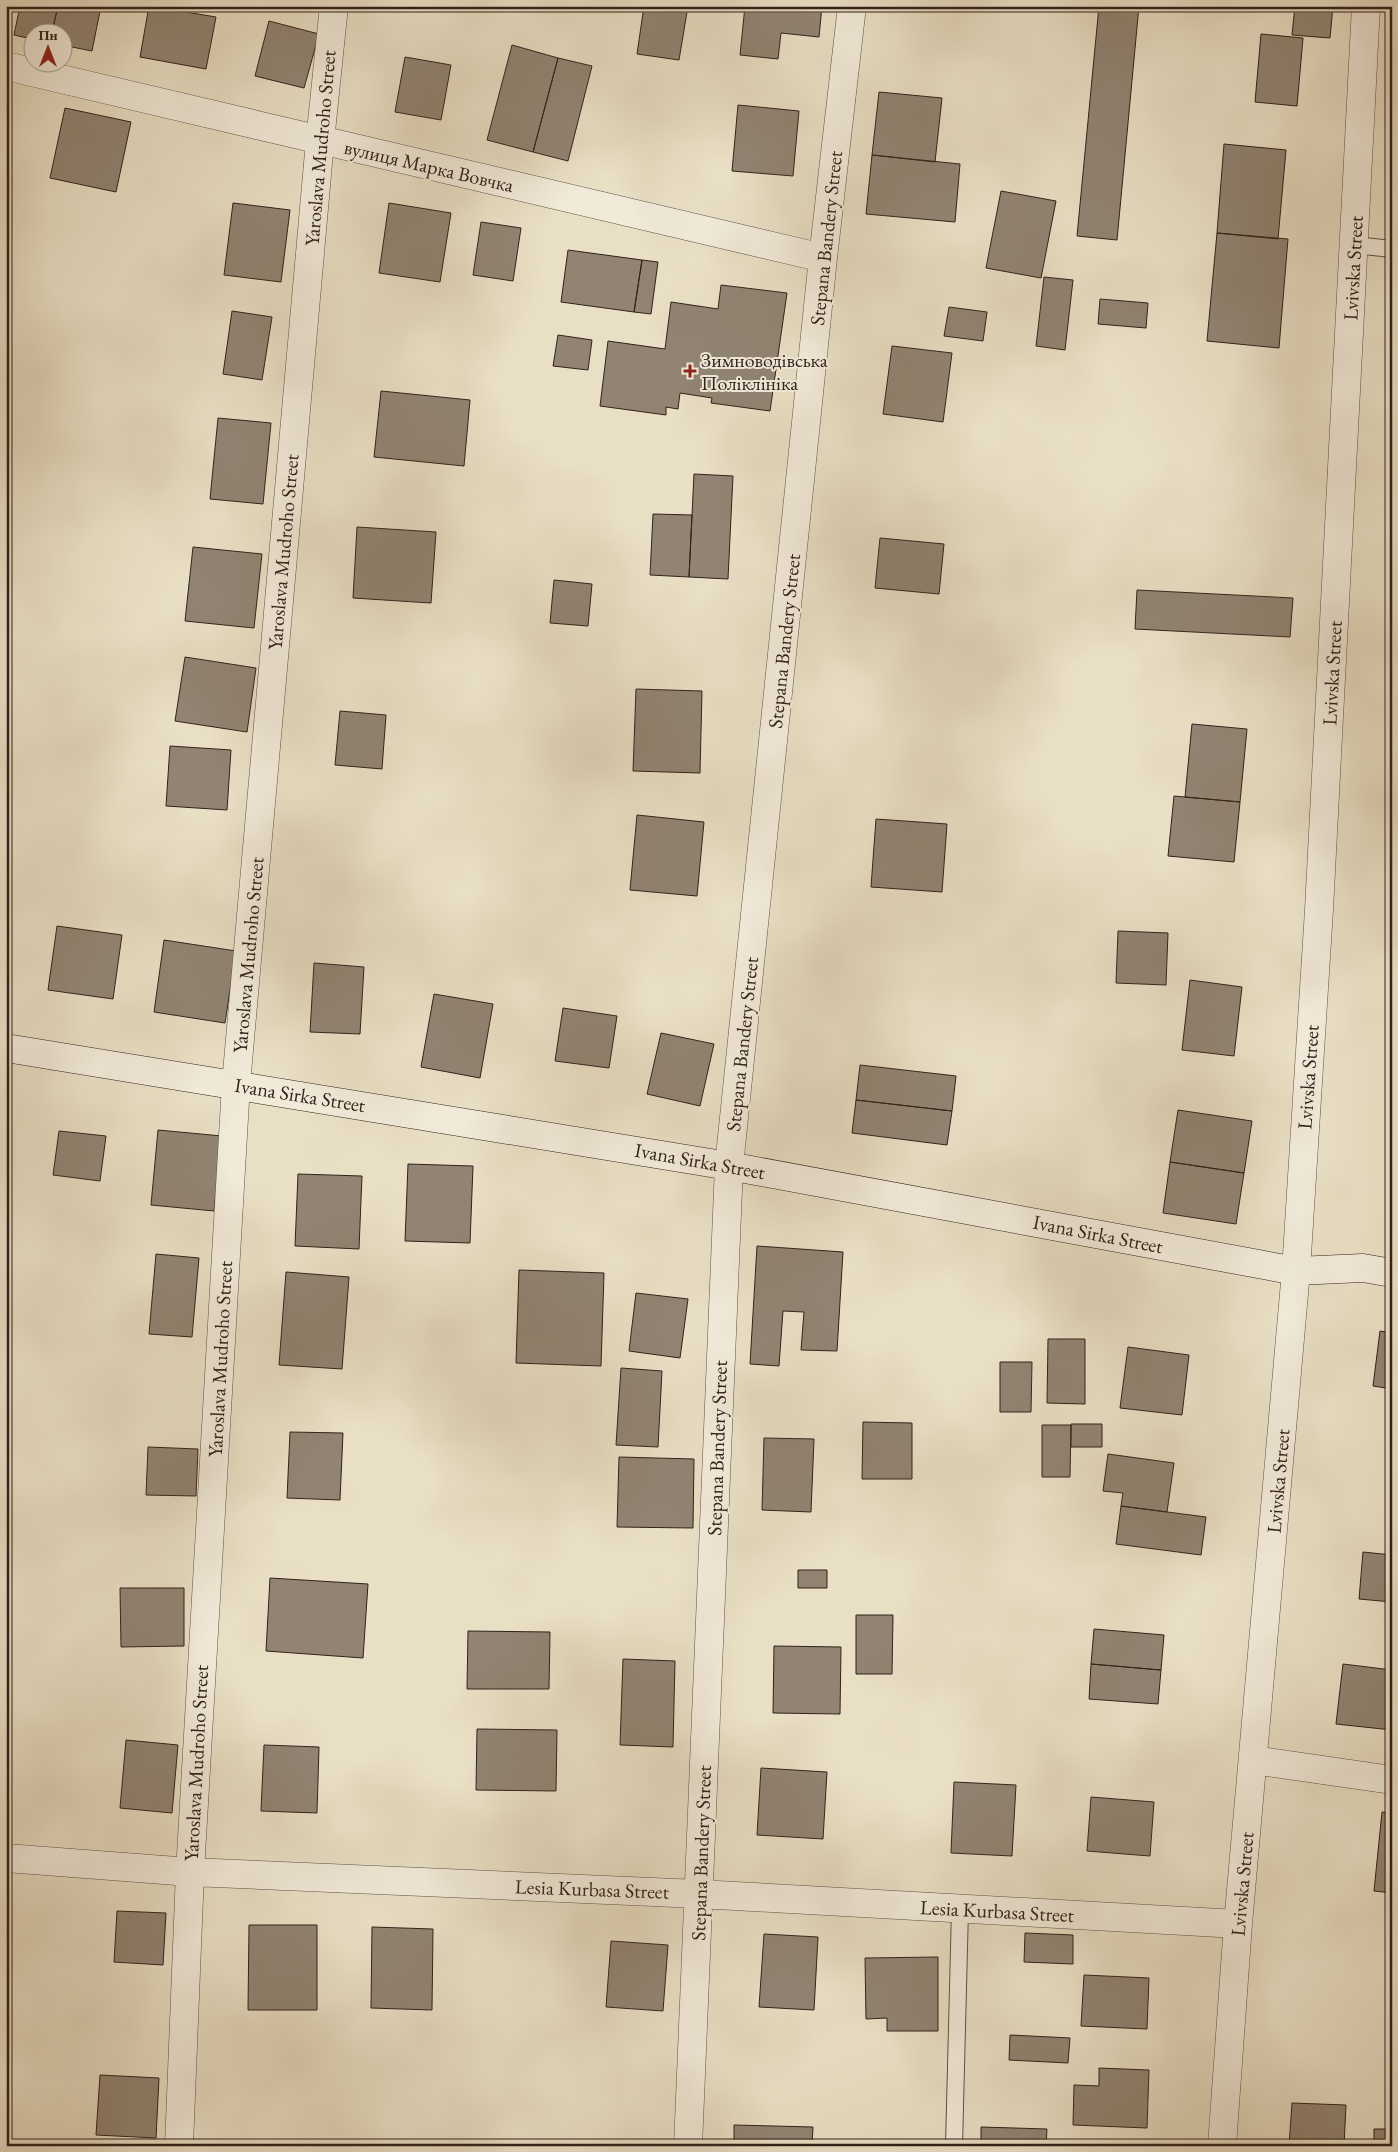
<svg xmlns="http://www.w3.org/2000/svg" width="1398" height="2152" font-family="'EB Garamond',serif">
<style>
.building{fill:#918473;stroke:#32211b}
.lines{fill:none;stroke-linecap:round;stroke-linejoin:round}
.lane-casing{stroke:#605046;stroke-width:18}
.street-casing{stroke:#605046;stroke-width:29}
.secondary-casing{stroke:#32211b;stroke-width:29}
.lane{stroke:#f1ead9;stroke-width:16}
.street{stroke:#f1ead9;stroke-width:28}
.secondary{stroke:#f1ead9;stroke-width:28}
.poi-dot{fill:#8f2418;stroke:#f1ead9;stroke-width:2}
.labels{text-anchor:middle;stroke-width:4;stroke-linejoin:round;paint-order:stroke}
.street-label{font-size:20px;fill:#32211b;stroke:#f1ead9}
.poi-label{font-size:20px;fill:#32211b;stroke:#f1ead9;text-anchor:start}
</style>
<rect width="100%" height="100%" fill="#e9dfc5"/>
<filter id="stains"><feTurbulence type="fractalNoise" baseFrequency=".004" numOctaves="4"/><feColorMatrix values="0 0 0 0 .2 0 0 0 0 .09 0 0 0 0 .02 0 0 0 .5 -.17"/></filter>
<radialGradient id="worn" r=".72"><stop offset=".6" stop-color="#630" stop-opacity="0"/><stop offset="1" stop-color="#630" stop-opacity=".3"/></radialGradient>
<path class="building" d="M20,6H58L52,32H32V39L14,35Z
M58,6H101L92,51L62,45V32H52Z
M149,6L216,17L206,69L140,57Z
M644,6H688L679,60L637,54Z
M745,6H822L819,37L781,33L778,59L740,55Z
M1099,6H1139L1117,240L1077,236Z
M1295,6H1333L1330,38L1292,35Z
M269,21L319,34L304,88L255,76Z
M1261,34L1303,38L1297,106L1255,102Z
M512,45L558,58L533,152L487,140Z
M405,57L451,65L441,120L395,112Z
M558,58L592,66L568,161L533,152Z
M879,92L942,98L935,162L872,155Z
M738,105L799,111L793,176L732,171Z
M65,108L131,122L116,192L50,178Z
M1224,144L1286,150L1278,239L1217,233Z
M872,155L960,164L955,222L866,214Z
M1001,191L1056,201L1041,278L986,268Z
M233,203L290,210L281,282L224,275Z
M389,203L451,213L440,282L379,273Z
M481,222L521,228L513,281L473,275Z
M1217,233L1288,239L1279,348L1207,341Z
M568,250L642,260L634,312L561,302Z
M642,260L658,262L651,314L634,312Z
M1044,277L1073,280L1065,350L1036,346Z
M721,285L787,293L770,411L711,403L712,398L680,393L678,409L666,407V415L600,406L608,341L665,349L671,302L718,309Z
M1100,299L1148,303L1146,328L1098,324Z
M949,307L987,312L983,341L944,336Z
M232,311L272,317L262,380L223,374Z
M558,335L592,340L588,370L553,366Z
M892,346L952,353L943,422L883,414Z
M381,391L470,400L464,466L374,457Z
M218,418L271,423L263,504L210,499Z
M694,474L733,476L728,579L689,577Z
M653,514L692,515L689,577L650,575Z
M357,527L436,532L431,603L353,598Z
M880,538L944,544L939,594L875,588Z
M193,547L262,554L254,628L185,621Z
M554,580L592,584L588,626L550,623Z
M1137,590L1293,598L1290,637L1135,629Z
M185,657L256,668L247,732L175,721Z
M636,689L702,691L700,773L633,771Z
M340,711L386,715L382,769L335,765Z
M1192,724L1247,729L1240,802L1185,797Z
M170,746L231,750L227,810L166,806Z
M1174,796L1240,802L1234,862L1168,856Z
M637,815L704,822L697,896L630,890Z
M876,819L947,824L942,892L871,887Z
M57,926L122,935L113,999L48,990Z
M1118,931L1168,933L1166,985L1116,983Z
M164,940L236,951L225,1023L154,1012Z
M314,963L364,967L360,1034L310,1032Z
M1190,980L1242,987L1234,1056L1182,1050Z
M434,994L493,1004L480,1078L421,1067Z
M563,1008L617,1016L609,1068L555,1061Z
M661,1033L714,1044L700,1106L647,1094Z
M860,1065L956,1076L952,1111L856,1100Z
M856,1100L952,1111L947,1145L852,1133Z
M1178,1110L1252,1121L1244,1173L1170,1162Z
M158,1130L222,1136L214,1211L151,1205Z
M59,1131L106,1136L100,1181L53,1175Z
M1170,1162L1244,1173L1236,1224L1163,1213Z
M408,1164L473,1166L470,1243L405,1241Z
M298,1174L362,1176L359,1249L295,1246Z
M757,1246L843,1252L837,1351L801,1350L804,1312L783,1311L779,1366L750,1364Z
M156,1254L199,1258L192,1337L149,1334Z
M519,1270L604,1273L601,1366L516,1363Z
M286,1272L349,1277L342,1369L279,1365Z
M636,1293L688,1299L680,1358L629,1351Z
M1380,1331L1392,1333V1389L1373,1386Z
M1048,1339H1085V1404L1047,1403Z
M1128,1347L1189,1355L1182,1415L1120,1408Z
M1000,1362H1032L1031,1412H1000Z
M621,1368L662,1371L658,1447L616,1445Z
M863,1422L912,1423V1479H862Z
M1071,1424H1102V1447H1071Z
M1042,1425H1071L1070,1477H1042Z
M290,1432L343,1433L340,1500L287,1498Z
M764,1438L814,1439L811,1512L762,1510Z
M148,1447L198,1449L196,1496L146,1495Z
M1108,1454L1174,1463L1167,1512L1121,1506L1123,1493L1103,1491Z
M619,1457L694,1459L693,1528L617,1527Z
M1121,1506L1206,1517L1201,1555L1116,1544Z
M1363,1552L1392,1555V1602L1359,1599Z
M798,1570H827V1588H798Z
M270,1578L368,1584L363,1658L266,1651Z
M120,1588H184V1646L121,1647Z
M856,1615H893L892,1674H856Z
M1094,1629L1164,1635L1161,1670L1091,1664Z
M468,1631L550,1632L549,1689H467Z
M774,1646L841,1647L840,1714L773,1713Z
M623,1659L675,1661L673,1747L620,1745Z
M1091,1664L1161,1670L1158,1704L1089,1699Z
M1343,1664L1392,1670V1730L1336,1724Z
M477,1729L557,1730L556,1791L476,1790Z
M126,1740L178,1745L172,1813L120,1808Z
M264,1745L319,1747L317,1813L261,1811Z
M761,1768L827,1772L823,1839L757,1835Z
M954,1782L1016,1785L1012,1856L951,1853Z
M1091,1797L1154,1802L1150,1856L1087,1851Z
M1382,1812L1392,1813V1893L1374,1891Z
M117,1911L166,1913L163,1965L114,1962Z
M249,1925H317V2010H248Z
M372,1927L433,1929L432,2010L371,2008Z
M1025,1933L1073,1935V1964L1024,1962Z
M764,1934L818,1937L814,2010L759,2007Z
M611,1941L668,1945L663,2011L606,2007Z
M938,1957V2031H887V2018L866,2019L865,1958Z
M1084,1975L1149,1978L1147,2029L1081,2026Z
M1010,2035L1070,2038L1068,2063L1009,2060Z
M1099,2068L1149,2070L1147,2128L1073,2125L1074,2085L1099,2086Z
M100,2075L159,2078L156,2138L96,2135Z
M1292,2103L1346,2105L1344,2146H1289Z
M734,2125L813,2127L812,2146H734Z
M981,2127L1047,2129L1046,2146H981Z
M1374,2129H1392V2146H1374Z"/>
<g class="lines">
<g class="lane-casing">
<path id="lane" d="M1354,245L1392,249
M954,2146L960,1909"/>
</g>
<g class="street-casing">
<path id="street" d="M6,66L823,258
M1253,1760L1392,1780
M6,1858L190,1872L699,1894L1238,1924
M179,2146L190,1872L236,1084L320,141L334,6
M688,2146L729,1166L823,258L852,6
M1222,2146L1238,1924L1296,1271L1319,910L1366,6"/>
</g>
<g class="secondary-casing">
<path id="secondary" d="M6,1048L729,1166L1296,1271L1363,1268L1392,1273"/>
</g>
<use href="#lane" class="lane"/>
<use href="#street" class="street"/>
<use href="#secondary" class="secondary"/>
</g>
<path class="poi-dot" d="M687.5 363.5h5v5h5v5h-5v5h-5v-5h-5v-5h5z"/>
<g class="labels">
<g class="street-label">
<text transform="translate(320 148) rotate(-85)" y="7">Yaroslava Mudroho Street</text>
<text transform="translate(429 166) rotate(13)" y="7">вулиця Марка Вовчка</text>
<text transform="translate(826 238) rotate(-84)" y="7">Stepana Bandery Street</text>
<text transform="translate(1353 268) rotate(-87)" y="7">Lvivska Street</text>
<text transform="translate(283 552) rotate(-85)" y="7">Yaroslava Mudroho Street</text>
<text transform="translate(784 641) rotate(-84)" y="7">Stepana Bandery Street</text>
<text transform="translate(1332 673) rotate(-87)" y="7">Lvivska Street</text>
<text transform="translate(248 955) rotate(-85)" y="7">Yaroslava Mudroho Street</text>
<text transform="translate(742 1044) rotate(-84)" y="7">Stepana Bandery Street</text>
<text transform="translate(1308 1077) rotate(-86)" y="7">Lvivska Street</text>
<text transform="translate(300 1095) rotate(9)" y="7">Ivana Sirka Street</text>
<text transform="translate(700 1161) rotate(10)" y="7">Ivana Sirka Street</text>
<text transform="translate(1098 1234) rotate(11)" y="7">Ivana Sirka Street</text>
<text transform="translate(220 1359) rotate(-87)" y="7">Yaroslava Mudroho Street</text>
<text transform="translate(717 1448) rotate(-88)" y="7">Stepana Bandery Street</text>
<text transform="translate(1278 1481) rotate(-85)" y="7">Lvivska Street</text>
<text transform="translate(196 1763) rotate(-87)" y="7">Yaroslava Mudroho Street</text>
<text transform="translate(701 1853) rotate(-88)" y="7">Stepana Bandery Street</text>
<text transform="translate(1242 1884) rotate(-85)" y="7">Lvivska Street</text>
<text transform="translate(592 1889) rotate(2)" y="7">Lesia Kurbasa Street</text>
<text transform="translate(997 1911) rotate(3)" y="7">Lesia Kurbasa Street</text>
</g>
<g class="poi-label">
<text x="701" y="367">Зимноводівська<tspan x="701" dy="23">Поліклініка</tspan></text>
</g>
</g>
<rect width="1398" height="2152" fill="none" stroke="#e9dfc5" stroke-width="25"/>
<rect x="8" y="8" width="1383" height="2137" fill="none" stroke="#32211b" stroke-width="2.5"/>
<rect x="12" y="12" width="1373" height="2127" fill="none" stroke="#32211b"/>
<g transform="translate(48 48)"><circle r="24" fill="#f1ead9" stroke="#a59a8d"/>
<path d="M0-4L9 19L0 12L-9 19Z" fill="#8f2418"/>
<text y="-8" font-size="14" font-weight="bold" text-anchor="middle" fill="#32211b">Пн</text>
</g>
<rect width="100%" height="100%" filter="url(#stains)"/>
<rect width="100%" height="100%" fill="url(#worn)"/>
</svg>
